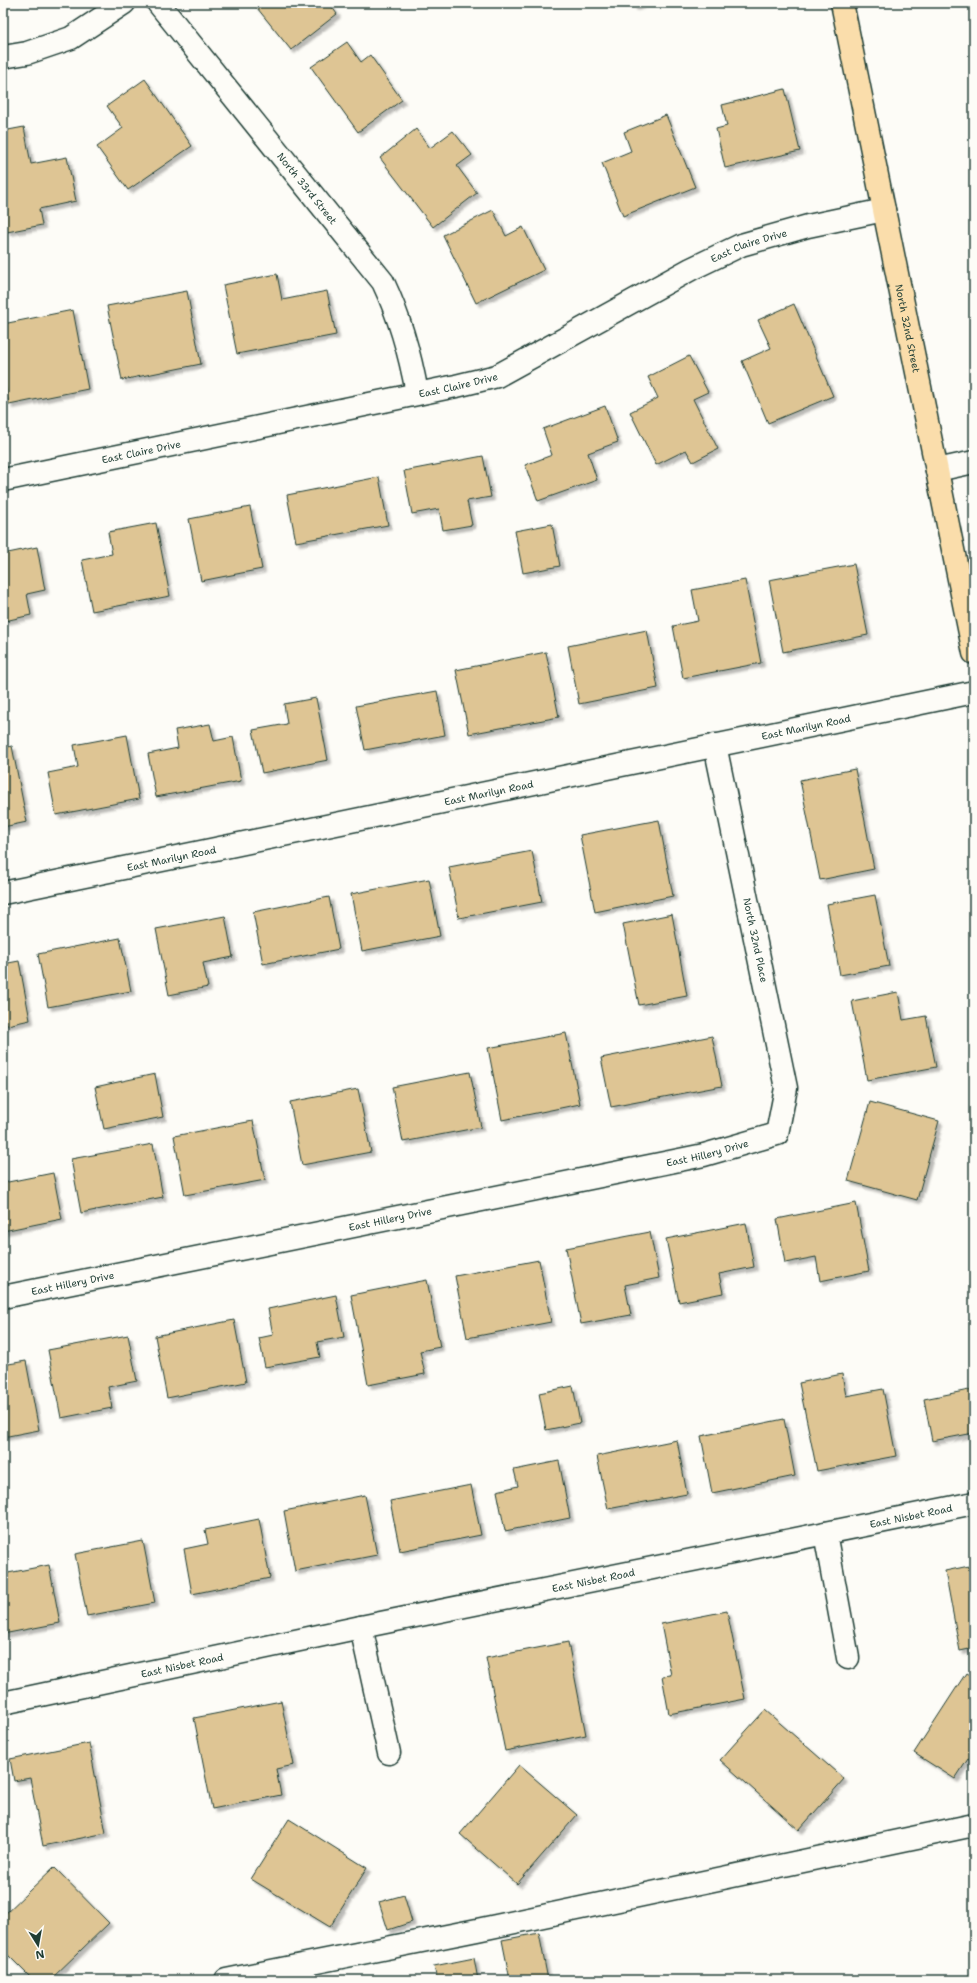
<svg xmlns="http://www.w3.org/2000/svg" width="977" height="1983" font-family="'Shantell Sans',sans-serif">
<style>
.building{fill:#dec594;stroke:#1f3d34;filter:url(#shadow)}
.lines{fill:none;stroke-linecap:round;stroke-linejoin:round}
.minor-casing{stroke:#1f3d34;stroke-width:25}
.major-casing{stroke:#1f3d34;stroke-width:25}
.minor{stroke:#fdfcf7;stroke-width:22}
.major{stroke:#faddab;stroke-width:22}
.labels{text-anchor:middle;stroke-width:4;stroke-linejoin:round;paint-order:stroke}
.street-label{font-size:10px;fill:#1f3d34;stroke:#fdfcf7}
</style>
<defs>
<filter id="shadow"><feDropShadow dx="3.5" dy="3.5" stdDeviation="1" flood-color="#0004"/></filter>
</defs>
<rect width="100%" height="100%" fill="#fdfcf7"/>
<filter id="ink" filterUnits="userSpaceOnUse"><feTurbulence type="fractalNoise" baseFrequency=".025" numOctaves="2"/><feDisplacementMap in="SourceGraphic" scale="8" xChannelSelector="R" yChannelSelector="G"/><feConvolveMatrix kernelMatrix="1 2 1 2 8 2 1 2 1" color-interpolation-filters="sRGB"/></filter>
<g filter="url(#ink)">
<path class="building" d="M253,3H329L337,14L291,50Z
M632,3H644L634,7Z
M347,42L361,62L370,55L402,100L358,132L311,67Z
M145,79L192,146L128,190L97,147L123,128L107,106Z
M785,89L800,151L725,168L716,129L727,126L722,105Z
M666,115L695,187L623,216L602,163L631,151L624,132Z
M24,127L31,164L67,157L76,201L39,209L42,225L7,232L3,214V131Z
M416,129L430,148L453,131L472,155L457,166L477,193L433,227L380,158Z
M493,210L506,236L523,227L544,270L476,303L443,235Z
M277,274L282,300L327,291L336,335L237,354L223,285Z
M187,291L201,364L122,380L107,306Z
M794,304L833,396L768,423L742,361L771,348L758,320Z
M73,310L88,389L9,405L3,373V324Z
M689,356L708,392L693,399L718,449L693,462L686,450L656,465L630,412L658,398L648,377Z
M605,406L618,442L588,453L597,480L538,501L525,465L552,455L543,429Z
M483,456L491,497L467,501L472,525L443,530L439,509L412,514L404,471Z
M379,477L388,525L296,542L287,495Z
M250,507L262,569L201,581L189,519Z
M156,523L170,596L92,611L82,560L112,554L108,532Z
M552,524L560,566L523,573L515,531Z
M37,547L45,590L27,594L31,615L5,621L3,554Z
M854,564L868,635L783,652L769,580Z
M745,580L761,663L683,678L673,626L698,621L692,590Z
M647,630L658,688L579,704L568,646Z
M546,652L559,717L469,734L456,670Z
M437,691L445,735L365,750L356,706Z
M316,698L328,760L262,773L253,730L287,724L284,704Z
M210,724L214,741L233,737L241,781L156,797L148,754L178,748L175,730Z
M127,735L139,799L56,815L48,773L78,767L74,745Z
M12,746L27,822L3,827V748Z
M855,769L874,869L820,880L800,780Z
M659,820L673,896L595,912L580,835Z
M532,851L542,902L459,918L449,867Z
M429,879L440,936L362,951L351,894Z
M875,895L889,966L840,975L827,904Z
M329,897L339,949L263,964L253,912Z
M672,914L687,996L639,1005L623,924Z
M225,916L233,957L203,963L208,987L169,995L156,929Z
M120,938L131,991L48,1007L38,954Z
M19,961L30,1020L3,1026V964Z
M898,992L903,1020L926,1016L936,1067L867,1080L852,1001Z
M566,1033L580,1104L502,1120L488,1048Z
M712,1036L722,1086L611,1107L601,1058Z
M470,1072L481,1127L403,1142L392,1087Z
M155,1074L163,1117L104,1129L95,1087Z
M358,1089L371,1152L302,1165L290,1102Z
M870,1102L939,1121L917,1200L848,1181Z
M253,1121L265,1180L185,1195L174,1136Z
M153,1144L163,1197L81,1213L71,1159Z
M53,1173L62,1219L3,1231V1183Z
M856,1203L869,1271L820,1281L816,1257L785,1263L777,1219Z
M746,1223L754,1267L719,1274L723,1293L679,1302L666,1239Z
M650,1232L659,1278L625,1285L631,1315L581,1324L566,1248Z
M539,1260L551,1322L467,1338L455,1276Z
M427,1280L440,1347L420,1351L425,1374L368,1385L351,1295Z
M336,1295L344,1337L317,1342L320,1357L265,1367L259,1338L273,1335L268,1309Z
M234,1320L246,1382L167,1398L155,1336Z
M128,1335L137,1381L108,1387L112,1408L61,1418L48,1350Z
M26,1361L39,1430L3,1437V1365Z
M842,1374L846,1396L883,1389L896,1456L817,1471L799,1383Z
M573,1386L580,1423L546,1430L539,1393Z
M974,1389V1433L932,1441L924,1399Z
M784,1419L795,1476L712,1493L701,1436Z
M677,1440L687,1494L608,1509L597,1456Z
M559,1461L570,1518L505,1531L497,1491L518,1486L514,1470Z
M471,1485L481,1535L400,1551L390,1501Z
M365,1495L377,1555L295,1571L284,1511Z
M259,1519L270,1578L192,1594L184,1549L208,1544L205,1530Z
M143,1541L155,1603L87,1616L75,1554Z
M49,1565L60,1623L3,1634V1574Z
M974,1565V1648L960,1651L945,1571Z
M727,1611L745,1699L669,1714L662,1676L671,1675L661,1624Z
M568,1642L586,1735L505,1751L486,1658Z
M966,1673L974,1678V1763L968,1759L955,1779L914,1753Z
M281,1701L294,1765L276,1769L281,1795L212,1809L194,1718Z
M765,1710L844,1779L799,1830L720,1760Z
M89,1743L106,1833L43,1846L30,1778L14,1781L10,1759Z
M519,1765L577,1815L517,1884L460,1834Z
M289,1819L367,1868L330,1927L251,1879Z
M54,1867L109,1923L50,1980H33L3,1950V1916Z
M404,1895L412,1922L388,1930L379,1902Z
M539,1933L548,1980H510L502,1940Z
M474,1958L478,1980H437L434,1966Z"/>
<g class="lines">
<g class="minor-casing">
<g id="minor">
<path id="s1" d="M158,3L383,282C400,318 410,354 417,393"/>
<path d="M3,57L27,53L71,38L124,3"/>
<path d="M937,470L974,462"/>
<path id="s2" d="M3,480L456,386L497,376L691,269L741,245L808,226L884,210"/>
<path id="s3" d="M3,893L974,692"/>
<path id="s4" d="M3,1297L704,1155L777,1134L786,1088L715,745"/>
<path d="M825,1533L848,1658"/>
<path d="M361,1627L389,1753"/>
<path id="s5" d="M3,1703L361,1627L974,1503"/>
<path d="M226,1980L477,1930L974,1825"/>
</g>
</g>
<g class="major-casing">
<g id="major">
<path id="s6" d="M842,3L974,653"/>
</g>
</g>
<use href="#minor" class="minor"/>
<use href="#major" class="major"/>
</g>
</g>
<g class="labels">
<g class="street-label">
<text dy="4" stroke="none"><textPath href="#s1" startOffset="238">North 33rd Street</textPath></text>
<text dy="4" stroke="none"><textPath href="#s2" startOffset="789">East Claire Drive</textPath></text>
<text dy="4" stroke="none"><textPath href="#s6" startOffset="332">North 32nd Street</textPath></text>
<text dy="4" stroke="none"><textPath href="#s2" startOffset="465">East Claire Drive</textPath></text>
<text dy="4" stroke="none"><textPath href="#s2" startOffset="141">East Claire Drive</textPath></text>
<text dy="4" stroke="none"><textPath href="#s3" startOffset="820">East Marilyn Road</textPath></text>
<text dy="4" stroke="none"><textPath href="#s3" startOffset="496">East Marilyn Road</textPath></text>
<text dy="4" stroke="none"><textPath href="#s3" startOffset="172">East Marilyn Road</textPath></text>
<text transform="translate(756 940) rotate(78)" y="4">North 32nd Place</text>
<text dy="4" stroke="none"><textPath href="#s4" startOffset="719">East Hillery Drive</textPath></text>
<text dy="4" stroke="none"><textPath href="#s4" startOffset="395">East Hillery Drive</textPath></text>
<text dy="4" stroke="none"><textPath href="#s4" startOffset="71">East Hillery Drive</textPath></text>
<text dy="4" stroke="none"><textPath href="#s5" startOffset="927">East Nisbet Road</textPath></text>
<text dy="4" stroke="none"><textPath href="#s5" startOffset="603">East Nisbet Road</textPath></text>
<text dy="4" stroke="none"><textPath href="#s5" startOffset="183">East Nisbet Road</textPath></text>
</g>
</g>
<rect width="977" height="1983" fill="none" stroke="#fdfcf7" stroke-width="16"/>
<rect x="8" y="8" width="961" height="1967" fill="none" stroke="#1f3d34" stroke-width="1.5" filter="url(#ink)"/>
<g transform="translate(38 1945) rotate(169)" stroke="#fdfcf7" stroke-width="3" paint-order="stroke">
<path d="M0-3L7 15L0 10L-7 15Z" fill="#1f3d34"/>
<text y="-6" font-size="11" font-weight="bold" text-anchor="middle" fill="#1f3d34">N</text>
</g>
</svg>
